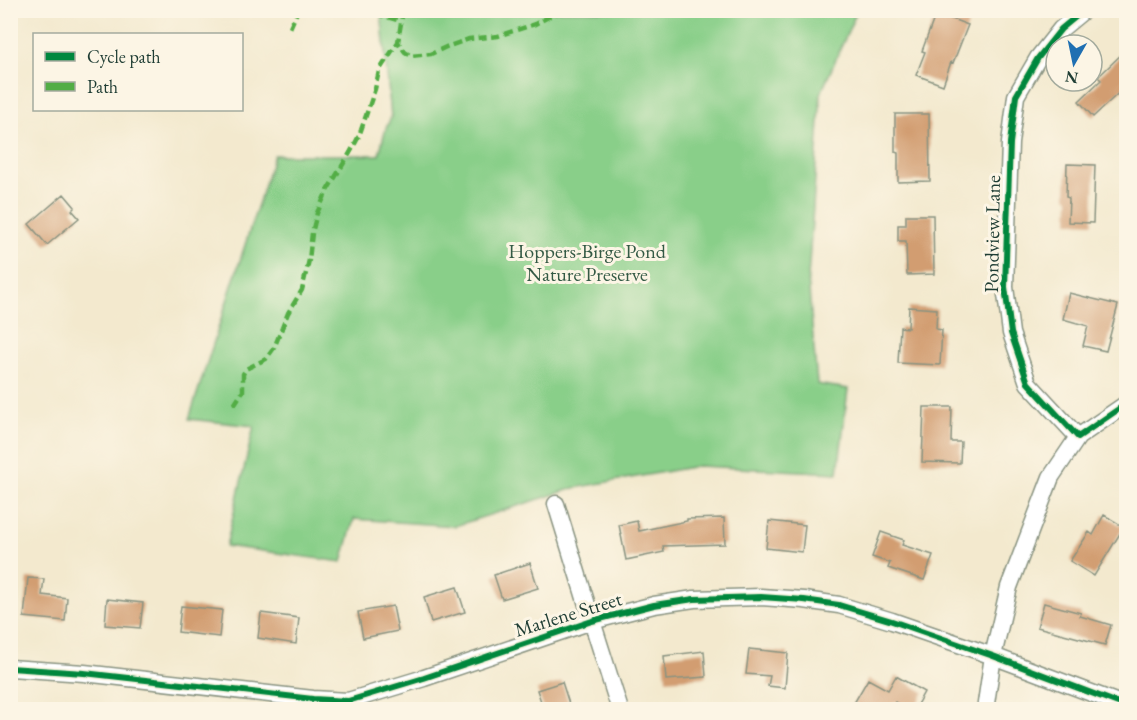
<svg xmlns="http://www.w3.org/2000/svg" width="1137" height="720" font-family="'EB Garamond',serif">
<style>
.green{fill:#89cf89;stroke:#54865e;stroke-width:1.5}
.building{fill:#d29d71}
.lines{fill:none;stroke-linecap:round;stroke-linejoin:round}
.street-casing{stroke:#899381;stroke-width:19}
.street{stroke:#fff;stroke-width:16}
.quiet{stroke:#52ad45;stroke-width:4.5;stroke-dasharray:9 4.5;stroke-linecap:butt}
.cycleway-casing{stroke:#fcf5e5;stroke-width:10}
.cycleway{stroke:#00873e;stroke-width:6}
.labels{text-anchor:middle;stroke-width:6;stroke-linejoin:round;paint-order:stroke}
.street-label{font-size:20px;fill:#1f3d34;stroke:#fcf5e5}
.park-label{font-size:20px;fill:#345a45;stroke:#fcf5e5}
</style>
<rect width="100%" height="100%" fill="#fcf5e5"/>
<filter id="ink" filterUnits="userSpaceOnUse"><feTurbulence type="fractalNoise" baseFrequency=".0167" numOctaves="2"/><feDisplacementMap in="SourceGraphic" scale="12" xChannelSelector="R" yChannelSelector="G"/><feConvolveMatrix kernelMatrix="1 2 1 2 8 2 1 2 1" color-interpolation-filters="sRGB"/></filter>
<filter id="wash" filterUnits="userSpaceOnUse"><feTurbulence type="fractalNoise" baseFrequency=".008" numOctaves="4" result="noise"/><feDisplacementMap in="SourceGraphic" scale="24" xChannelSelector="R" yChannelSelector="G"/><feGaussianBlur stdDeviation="1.35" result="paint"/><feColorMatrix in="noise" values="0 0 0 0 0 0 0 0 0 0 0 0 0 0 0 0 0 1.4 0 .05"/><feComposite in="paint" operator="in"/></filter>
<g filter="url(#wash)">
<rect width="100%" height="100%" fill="#f3e9ce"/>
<path class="green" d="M381,11H857L821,93L808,278L817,384L848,389L838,473L698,466L574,488L455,526L354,519L342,562L226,546L254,426L189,419L274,155H379L385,131L391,117Z"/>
<g id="blocks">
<path class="building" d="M936,13L968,25L953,63L951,62L943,85L916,75L925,52L922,51Z
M1126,50V86L1093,117L1079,101L1101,80L1098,77Z
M895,114H929L930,181L898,182V153L895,152Z
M1067,164L1095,165L1093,223L1068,222L1069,198L1066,197Z
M64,194L75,207L72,210L79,218L47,245L29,224Z
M906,215H933L934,274L907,275L906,241H898V225H906Z
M1069,293L1118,305L1106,351L1083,346L1088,326L1063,319Z
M909,307L937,309L936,329L942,330L940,365L898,363L900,327L908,328Z
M924,407H952L951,442H961L960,463L922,462Z
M1104,515L1124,527L1094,576L1070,561L1089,532L1093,535Z
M724,518L725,544L663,546L664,552L626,560L619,525L637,521L639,531L687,521V519Z
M769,521L805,525L802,552L766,548Z
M881,532L904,540L902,545L933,555L924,580L888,568L890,563L872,557Z
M530,563L538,588L502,599L494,575Z
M28,578L44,579L42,595L67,598L65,621L24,617Z
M457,587L465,612L431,622L424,597Z
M107,599L143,603L140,628L105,625Z
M1044,603L1081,613L1080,616L1111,625L1105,645L1037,627Z
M181,606L222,610L219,637L178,632Z
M393,606L398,631L363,638L358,612Z
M261,613L299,618L296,644L258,638Z
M749,649L788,653L785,688L768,686L770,676L746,674Z
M704,651L706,677L666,680L664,656Z
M896,676L924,692L914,710H908L895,702L891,710H850L868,679L888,690Z
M562,682L571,710H544L537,690Z"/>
</g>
</g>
<g filter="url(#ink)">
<use href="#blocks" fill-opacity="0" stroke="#899381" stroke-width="1.5"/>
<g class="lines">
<g class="street-casing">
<path id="street" d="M1084,10L1061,29L1038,58L1016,96L1010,143L1005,287L1011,333L1028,383L1078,437L1126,404
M556,504L592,621L620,710
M10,668L84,673L313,699L348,701L424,678L592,621L654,605L694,599L761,597L804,600L839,605L892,621L993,656L1126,706
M985,710L993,656L1009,587L1051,477L1078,437"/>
</g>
<use href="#street" class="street"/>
<path class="quiet" d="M362,10L401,21
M403,10L398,42L405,52L411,56L431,54L446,47L469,39L498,36L535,24L562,10
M290,28L298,10
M234,405L243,391V374L246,369L266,359L274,348L288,313L302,290L309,260L312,233L317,213L328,189L350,153L359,136L375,89L379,71L398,42"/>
<g class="cycleway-casing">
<path id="cycleway" d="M1084,10L1061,29L1038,58L1016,96L1010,143L1005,287L1011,333L1028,383L1078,437L1126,404
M10,668L84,673L313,699L348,701L424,678L592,621L654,605L694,599L761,597L804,600L839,605L892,621L993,656L1126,706"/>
</g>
<use href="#cycleway" class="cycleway"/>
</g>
</g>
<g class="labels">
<g class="street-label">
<text transform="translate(992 234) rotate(-89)" y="7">Pondview Lane</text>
<text transform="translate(568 614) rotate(-17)" y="7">Marlene Street</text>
</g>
<g class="park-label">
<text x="587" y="258">Hoppers-Birge Pond<tspan x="587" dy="23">Nature Preserve</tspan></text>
</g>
</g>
<rect width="1137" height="720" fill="none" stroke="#fcf5e5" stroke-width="36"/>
<rect x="33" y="33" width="210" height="78" fill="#fcf5e5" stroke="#a4ab9e" stroke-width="1.5"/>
<rect x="45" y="52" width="30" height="9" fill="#00873e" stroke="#a4ab9e" stroke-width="1.5"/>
<text x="87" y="63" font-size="18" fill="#1f3d34">Cycle path</text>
<rect x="45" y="82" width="30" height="9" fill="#52ad45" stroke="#a4ab9e" stroke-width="1.5"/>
<text x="87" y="93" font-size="18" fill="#1f3d34">Path</text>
<g transform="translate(1074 63) rotate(189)"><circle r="28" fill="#fcf5e5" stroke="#a4ab9e" stroke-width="1.5"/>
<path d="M0-4.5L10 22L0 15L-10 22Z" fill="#1f6fb2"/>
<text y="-9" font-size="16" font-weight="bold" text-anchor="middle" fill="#1f3d34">N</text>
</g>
</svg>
